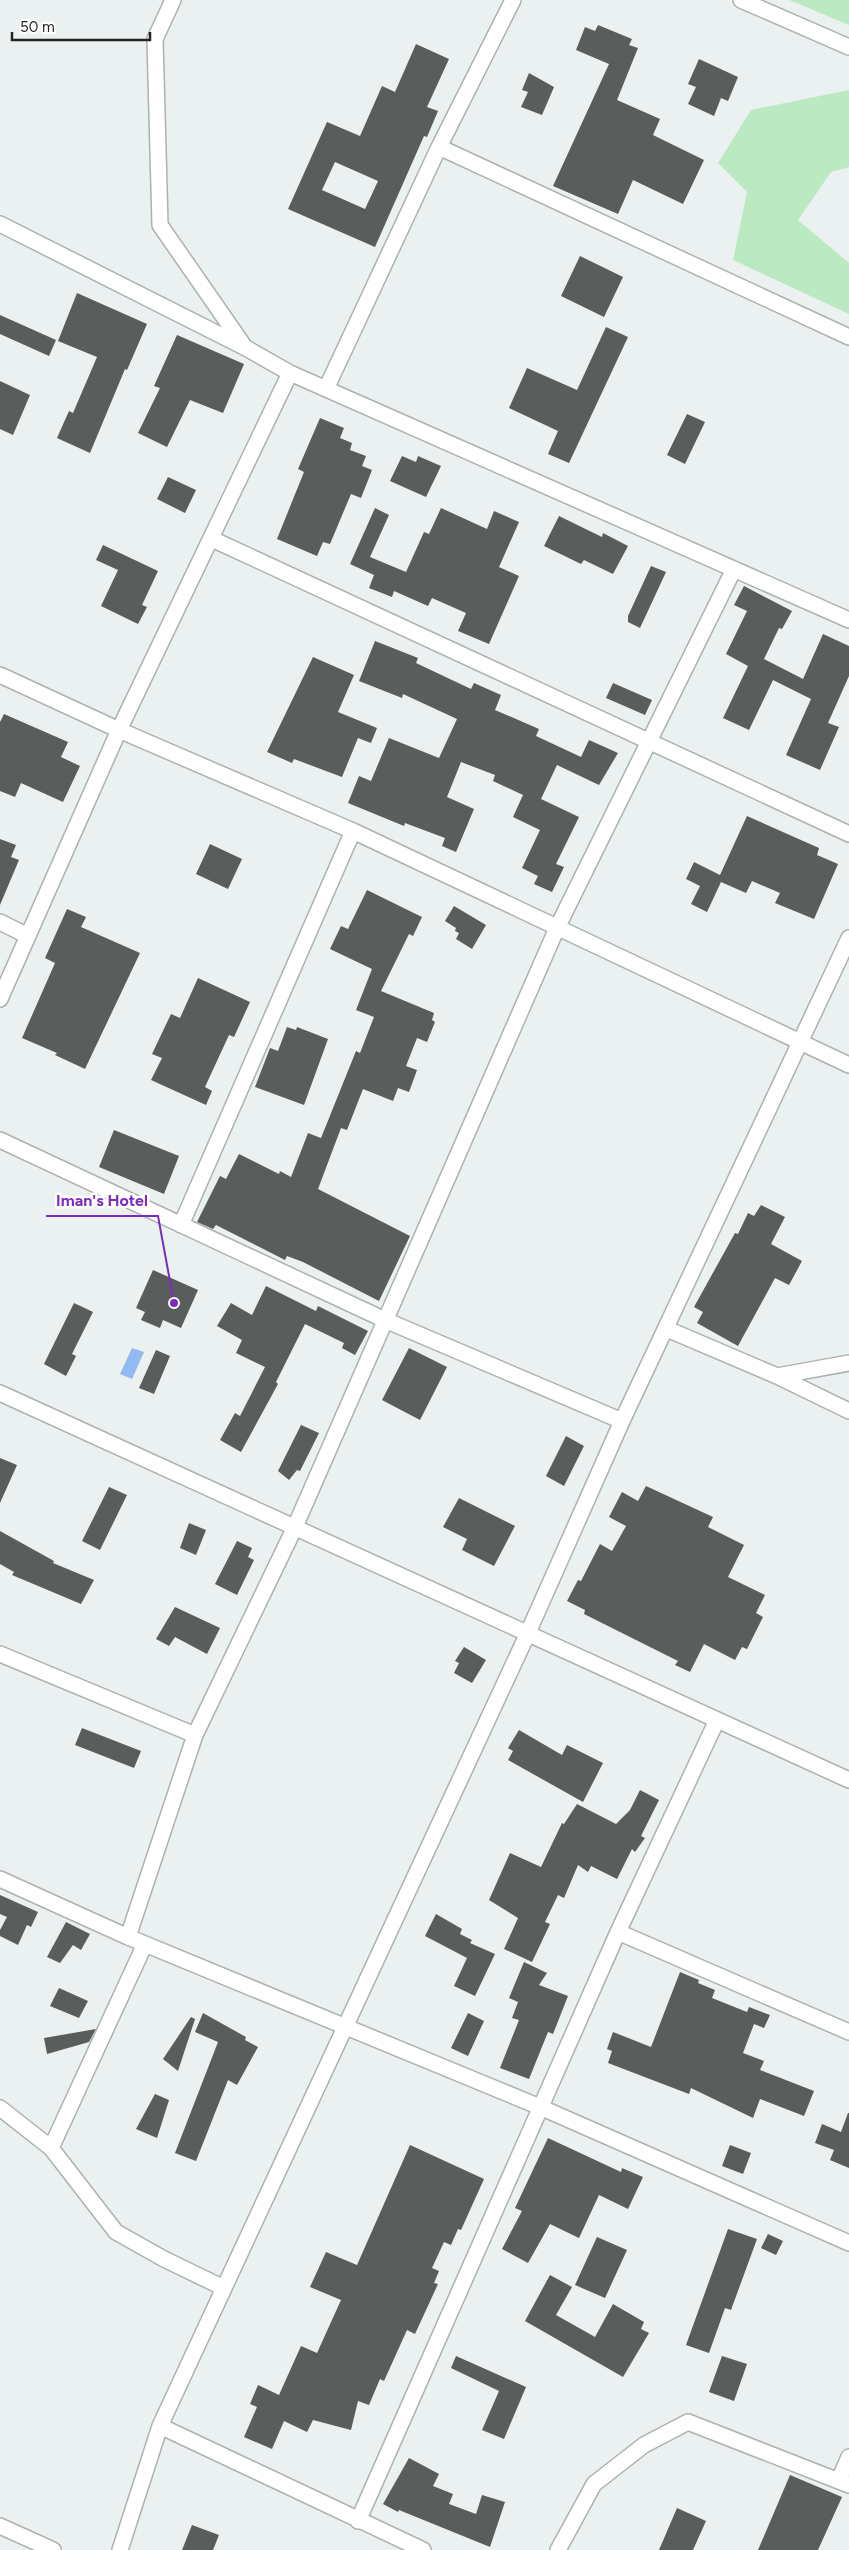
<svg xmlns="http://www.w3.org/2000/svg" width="849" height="2550" font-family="Figtree,sans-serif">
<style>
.green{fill:#bbeac2}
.water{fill:#92b9f1}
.building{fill:#595d5c;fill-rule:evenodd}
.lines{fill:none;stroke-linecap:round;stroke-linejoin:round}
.minor-casing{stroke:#acb1b1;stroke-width:18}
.minor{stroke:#fff;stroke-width:15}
.leader{fill:none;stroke:#7b2cbf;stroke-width:2}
.callout-dot{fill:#7b2cbf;stroke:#fff;stroke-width:2}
.callout-label{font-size:16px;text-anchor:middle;font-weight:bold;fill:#7b2cbf;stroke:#fff;stroke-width:5;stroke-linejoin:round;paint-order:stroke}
</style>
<rect width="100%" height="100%" fill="#ebf0f0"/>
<path class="green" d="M789,0H849V25Z
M849,90V167L831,172L798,220L849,263V314L733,260L747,192L718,163L751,110Z"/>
<path class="water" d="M132,1348L144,1352L132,1379L120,1374Z"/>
<path class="building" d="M598,25L632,39L629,45L638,48L617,100L660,119L653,135L704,160L683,204L633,180L618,214L553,186L609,64L576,50L585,27L595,31Z
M416,44L449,59L427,107L438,111L427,137L424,136L375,247L288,209L327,122L360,136L382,86L395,92ZM335,162L378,181L365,209L322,190Z
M699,59L738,77L728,101L721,98L714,116L688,104L696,87L688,84Z
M529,73L554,87L542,115L521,107L528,92L522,90Z
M580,256L623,277L604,317L561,296Z
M77,293L147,324L127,370L125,369L90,453L57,438L69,411L73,413L97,357L58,341Z
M0,315L56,340L49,356L0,334Z
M606,327L628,337L569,463L548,454L558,431L509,408L527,368L577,390Z
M177,335L244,364L223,413L190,400L167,447L138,433L160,388L154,386Z
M0,381L30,395L13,435L0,429Z
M687,414L705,422L685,464L667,455Z
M320,418L344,428L340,438L352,443L350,450L366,456L362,466L372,470L361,498L351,494L330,544L323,542L317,556L277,539L304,472L298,469Z
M402,456L416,462L418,456L441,466L426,497L390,481Z
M168,477L196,490L185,513L157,499Z
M375,508L389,515L370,557L406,572L424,532L429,534L441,508L487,529L494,511L519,522L499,567L519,576L489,644L458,631L466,613L432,598L428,606L394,591L392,597L369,588L374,575L350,564Z
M559,516L602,537L603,533L628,546L613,574L584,560L581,564L544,546Z
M103,545L158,571L142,605L147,607L138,624L101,606L118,570L96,560Z
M651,566L666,572L640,628L628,622V616Z
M744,586L792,611L782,629L779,628L764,659L803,679L823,634L849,646V676L828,723L839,727L820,770L786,755L811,699L773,680L749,730L723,718L748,666L726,654L747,611L734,605Z
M375,641L418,658L416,663L471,689L474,683L501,695L495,710L539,729L536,736L581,757L589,740L618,753L599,785L557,765L541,799L579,817L556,864L564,867L552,892L534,884L538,876L522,868L540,830L513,817L523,795L493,781L495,775L461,762L447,797L474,809L456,852L442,846L445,838L405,823L404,826L348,803L359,776L371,781L389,738L439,758L457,719L403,694L402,698L359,681Z
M313,657L354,675L338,712L377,728L371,743L358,738L342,777L294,759L292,763L267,752Z
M613,683L652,700L645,715L606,698Z
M4,714L68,742L61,757L80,766L63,802L21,783L15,797L0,791V722Z
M747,816L819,848L817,855L838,864L814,919L775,903L780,893L752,881L746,893L721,882L707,912L691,904L700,886L686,879L694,862L720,875Z
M0,839L16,845L11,857L19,860L0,905Z
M210,844L242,859L228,889L196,874Z
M367,890L422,917L413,936L409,934L381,991L434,1013L432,1020L435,1022L427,1042L417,1038L406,1066L417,1070L409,1092L398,1088L393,1101L363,1089L347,1130L341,1128L318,1189L410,1236L379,1301L303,1262L287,1256L285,1260L216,1225L213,1229L197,1222L220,1176L226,1179L239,1154L279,1174L280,1171L291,1177L308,1133L321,1138L356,1051L360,1053L374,1017L356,1010L372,969L330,949L341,926L348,929Z
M454,906L486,925L472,949L456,939L459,933L455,931L456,928L445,921Z
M67,909L86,917L81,927L140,953L85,1069L55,1055L57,1053L22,1038L55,963L45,958Z
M198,978L250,1002L234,1037L229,1035L205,1087L212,1091L206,1105L151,1080L162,1058L152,1054L171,1014L180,1018Z
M287,1027L296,1030L297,1027L328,1039L304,1105L255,1087L270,1048L278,1051Z
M114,1130L179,1156L164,1194L99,1167Z
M761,1205L785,1217L771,1244L802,1261L789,1285L775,1278L738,1346L697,1323L703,1312L694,1307L735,1233L738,1234L748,1213L754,1216Z
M153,1270L198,1290L181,1328L163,1320L160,1328L141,1320L145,1312L136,1308Z
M266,1286L316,1311L318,1306L368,1331L355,1355L342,1348L344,1343L305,1324L276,1382L278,1384L241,1452L220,1440L235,1413L240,1416L265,1367L236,1353L242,1340L217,1326L231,1303L252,1315Z
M74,1303L93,1312L72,1354L76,1356L66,1376L44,1364Z
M409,1348L447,1367L420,1420L382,1400Z
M156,1350L170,1356L154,1394L139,1388Z
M301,1425L319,1433L300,1471L297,1470L289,1480L278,1471Z
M566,1436L584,1446L564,1486L546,1476Z
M0,1458L17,1465L0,1503Z
M646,1486L713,1517L708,1527L744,1545L728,1577L765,1595L756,1613L763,1617L747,1649L742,1647L735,1660L704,1644L690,1672L675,1665L678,1661L584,1614L585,1610L567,1601L578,1580L581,1581L600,1544L612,1551L626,1526L609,1517L622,1492L638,1501Z
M109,1487L127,1495L100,1550L82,1541Z
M459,1498L515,1526L494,1566L462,1550L467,1539L443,1527Z
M189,1523L206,1530L196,1555L180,1548Z
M0,1531L54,1561L53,1563L94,1580L81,1604L12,1575L14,1572L0,1564Z
M237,1541L252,1548L248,1557L254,1560L237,1595L215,1584Z
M175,1607L220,1628L207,1654L175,1637L169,1646L156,1639Z
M464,1647L486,1660L472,1683L454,1673L459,1663L455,1661Z
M82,1728L141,1751L134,1768L75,1745Z
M519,1730L562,1755L567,1745L603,1763L583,1802L508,1760L513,1751L508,1748Z
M640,1790L659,1800L641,1836L645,1838L635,1852L632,1849L617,1879L591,1866L588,1872L578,1865L564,1898L558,1895L545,1922L550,1924L532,1962L504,1949L518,1918L489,1900L510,1853L541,1867L562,1823L564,1824L577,1804L616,1824L630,1810Z
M0,1895L38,1912L31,1927L27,1925L18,1945L0,1936V1930L7,1917L0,1914Z
M436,1914L462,1929L460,1934L472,1940L470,1943L495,1954L475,1996L454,1986L467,1958L425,1936Z
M66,1922L90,1934L81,1950L73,1945L60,1963L47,1957Z
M524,1962L547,1973L539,1985L568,1996L553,2034L548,2032L529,2079L500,2068L519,2020L512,2018L518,2002L509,1998Z
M680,1972L699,1980L698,1983L715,1990L712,1998L747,2012L749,2007L770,2015L764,2028L754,2024L743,2053L764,2061L760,2070L814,2091L804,2116L760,2099L753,2118L691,2088L689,2094L608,2063L612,2051L607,2049L613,2032L651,2047Z
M59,1988L88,2001L79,2018L50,2006Z
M203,2013L246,2037L245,2040L258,2047L237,2085L228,2080L196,2161L175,2153L218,2042L195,2032Z
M468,2013L484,2021L468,2056L451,2048Z
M191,2017L195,2019L178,2071L163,2059Z
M96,2029L89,2042L47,2054L44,2038Z
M155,2094L169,2100L157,2138L136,2129Z
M848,2113H849V2168L830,2160L834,2150L815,2143L822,2124L841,2132Z
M548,2138L621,2172L622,2168L643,2177L628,2209L599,2195L579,2238L550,2224L528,2263L502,2249L522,2211L515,2208Z
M410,2145L484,2179L461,2230L458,2229L451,2245L444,2242L432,2268L439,2271L434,2283L438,2284L415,2334L407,2330L384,2381L380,2379L369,2405L358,2401L351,2430L313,2420L307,2432L284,2421L272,2449L244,2437L257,2407L250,2404L258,2385L279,2395L301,2346L317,2353L341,2300L310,2287L326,2252L357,2265Z
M730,2145L751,2153L743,2174L722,2166Z
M728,2229L757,2239L731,2310L725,2308L709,2353L686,2345Z
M768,2234L783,2241L776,2255L761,2248Z
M597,2237L627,2250L605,2298L575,2285Z
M550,2275L572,2287L556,2315L595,2337L613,2304L644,2322L641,2329L649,2333L623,2377L525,2321Z
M456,2356L526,2387L504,2439L482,2430L499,2391L451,2368Z
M722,2356L747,2364L734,2401L709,2392Z
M409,2458L439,2474L433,2486L453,2494L449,2504L476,2514L482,2495L505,2502L490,2547L399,2510L398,2512L383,2504Z
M790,2475L842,2497L818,2550H758Z
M677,2508L706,2521L693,2550H659Z
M192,2525L219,2535L213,2550H182Z"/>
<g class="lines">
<g class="minor-casing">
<path id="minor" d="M173,0L155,39L160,225L244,346
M741,0L849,47
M439,147L849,337
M0,224L246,348L290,373L849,620
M326,389L439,147L513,0
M212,539L849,834
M0,675L119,730L353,831L849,1065
M0,922L28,936
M0,999L119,730L290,373
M0,1140L385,1320L622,1421
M181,1225L353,831
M667,1329L777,1376L849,1411
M777,1376L849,1363
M0,1393L849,1780
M0,1654L195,1735
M0,1879L128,1937L540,2107L849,2243
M618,1932L849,2032
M128,1937L195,1735L294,1529L557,928L734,569
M0,2108L51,2148L116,2232L164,2259L224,2288
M51,2148L145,1944
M160,2426L423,2550
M839,2480L849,2457
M358,2521L618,1932L717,1720
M0,2526L53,2550
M120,2550L160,2426L527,1635L622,1421L849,938
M558,2550L594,2484L644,2445L688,2422L849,2485"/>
</g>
<use href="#minor" class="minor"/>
</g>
<path class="leader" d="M174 1303L158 1216H46"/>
<circle class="callout-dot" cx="174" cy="1303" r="5"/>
<g class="callout-label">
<text x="102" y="1206">Iman's Hotel</text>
</g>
<path d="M12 32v8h138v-8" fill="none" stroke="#232525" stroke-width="2.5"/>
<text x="20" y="32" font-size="15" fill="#232525" stroke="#ffffff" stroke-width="4" paint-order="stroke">50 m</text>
</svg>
